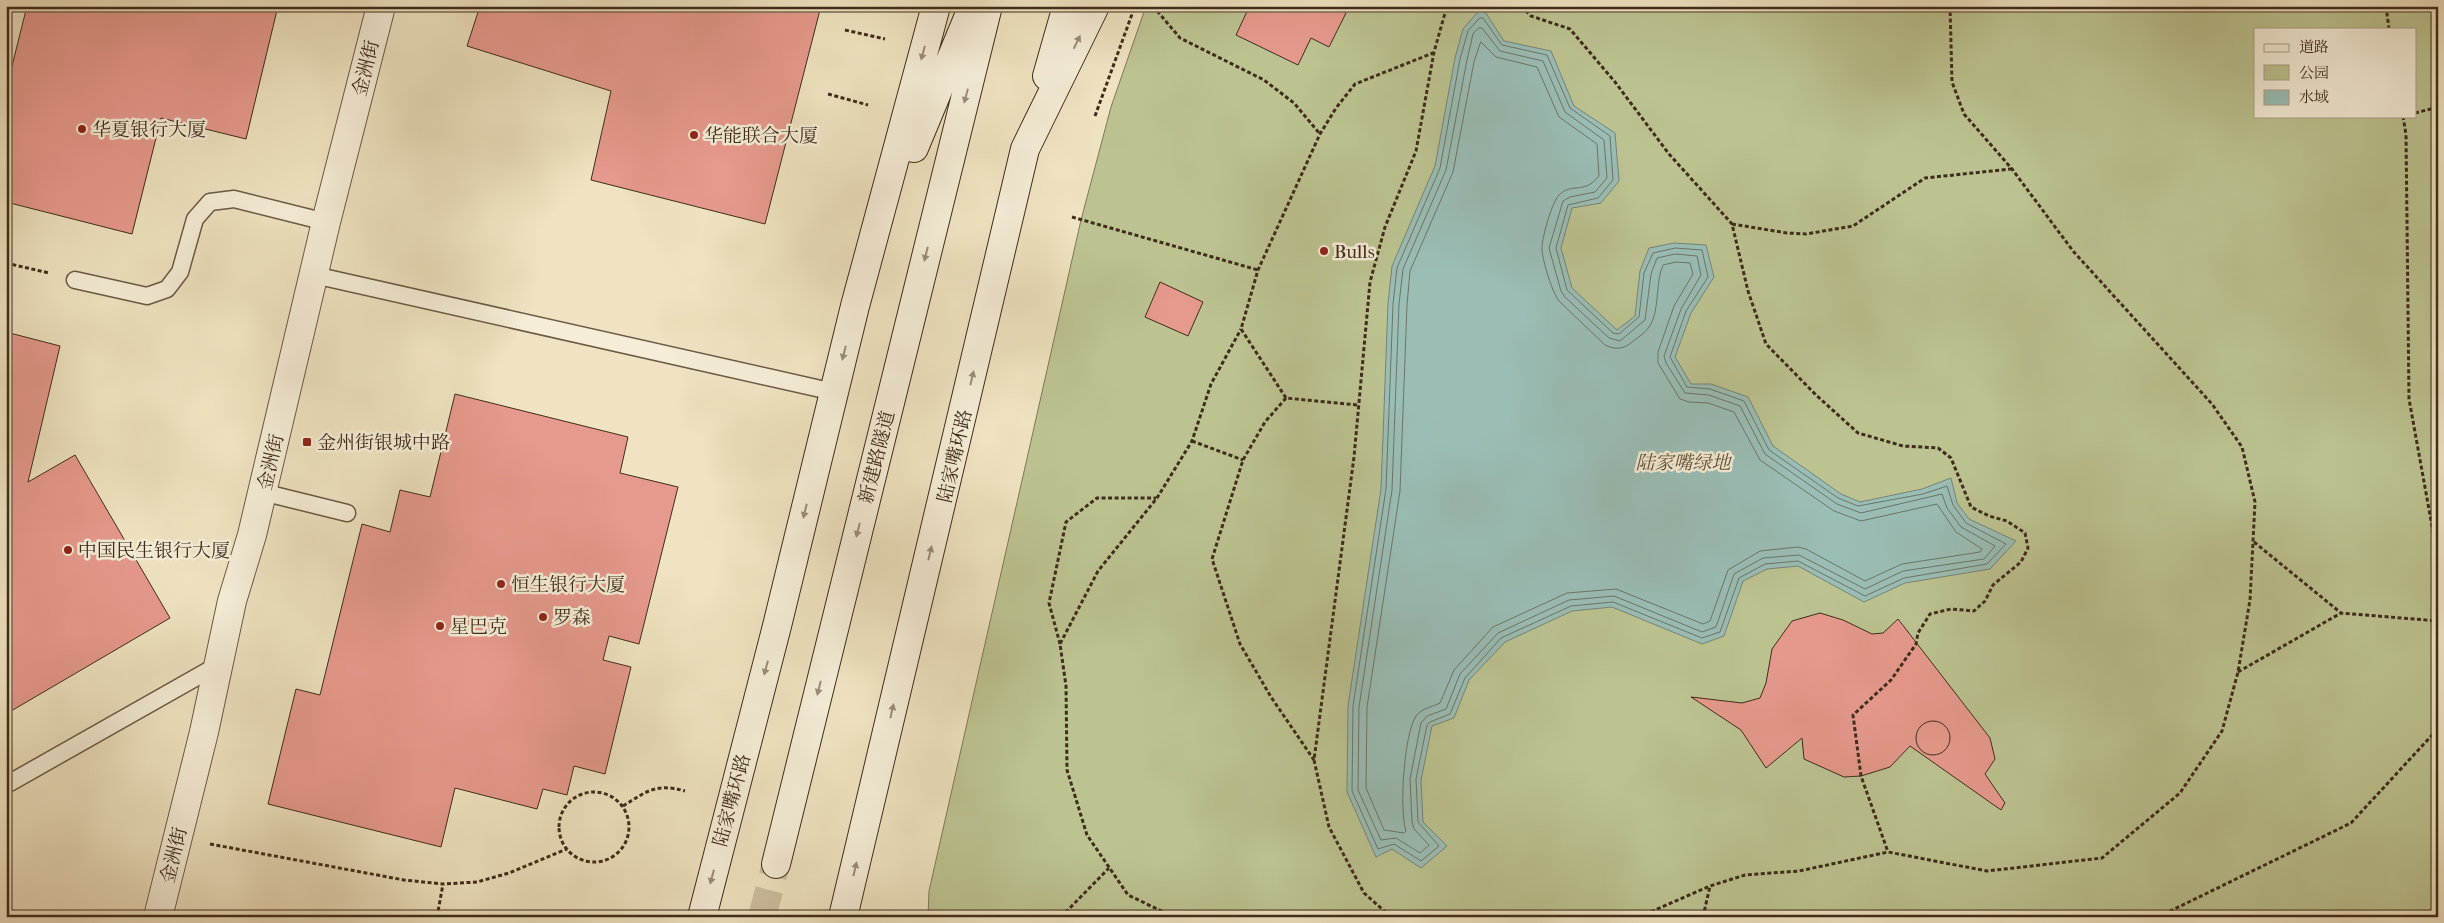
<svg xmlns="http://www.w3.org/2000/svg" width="2444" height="923" font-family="'IM FELL French Canon','Noto Serif SC',serif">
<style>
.green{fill:#bcc391;stroke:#7e7856;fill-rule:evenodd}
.water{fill:#9abeb6;stroke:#768478}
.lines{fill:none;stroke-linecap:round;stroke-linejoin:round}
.shore{stroke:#6c7568;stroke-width:1}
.building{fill:#e6998d;stroke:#3f2c1b}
.secondary-tunnel{stroke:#ccbea0;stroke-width:28;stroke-dasharray:28 14;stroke-linecap:butt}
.lane-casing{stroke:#6b5a44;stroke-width:19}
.street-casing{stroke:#6b5a44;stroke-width:30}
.secondary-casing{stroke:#3f2c1b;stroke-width:30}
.path{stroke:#3f2c1b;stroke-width:3;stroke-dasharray:4 2.5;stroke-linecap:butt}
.lane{stroke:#f5edd7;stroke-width:16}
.street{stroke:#f5edd7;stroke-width:28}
.secondary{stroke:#f5edd7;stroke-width:28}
.oneway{fill:#9a8c79}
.poi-dot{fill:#8f2418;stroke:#f5edd7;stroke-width:2}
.labels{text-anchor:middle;stroke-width:5;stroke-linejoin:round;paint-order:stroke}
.street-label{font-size:19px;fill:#3f2c1b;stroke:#f5edd7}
.poi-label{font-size:19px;fill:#3f2c1b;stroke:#f5edd7;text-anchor:start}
.park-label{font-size:19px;font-style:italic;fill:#5e5238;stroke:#f5edd7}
</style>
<rect width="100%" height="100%" fill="#efe3c1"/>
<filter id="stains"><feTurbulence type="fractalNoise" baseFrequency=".004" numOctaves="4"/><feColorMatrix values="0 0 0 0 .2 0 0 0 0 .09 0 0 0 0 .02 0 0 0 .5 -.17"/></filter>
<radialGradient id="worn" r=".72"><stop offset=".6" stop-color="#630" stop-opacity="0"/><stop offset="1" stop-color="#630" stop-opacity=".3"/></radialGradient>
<path class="green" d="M1146,6H2438V917H928L929,891L1081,220L1111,107ZM2255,29H2415V116H2255Z"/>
<path class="water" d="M1482,7L1504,41L1551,51L1574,106L1615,133L1619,181L1601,203L1572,208L1561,248L1572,288L1617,330L1635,316L1640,271L1649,248L1674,243L1706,245L1714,277L1691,313L1675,357L1691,384H1711L1748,397L1773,446L1841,494L1860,502L1922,489L1951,478L1957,503L1969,519L2016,541L1990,569L1905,583L1864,602L1798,566L1767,569L1743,581L1724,636L1702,644L1612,607L1572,611L1505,642L1469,680L1454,718L1432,726L1421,780L1423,822L1447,846L1421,868L1392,849L1376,857L1347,792L1348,706L1381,489L1388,303L1392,266L1435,166L1455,58L1463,29Z"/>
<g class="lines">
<path class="shore" d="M1480,18H1483L1502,45L1547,55L1570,108L1610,136L1613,180L1598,198L1568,205L1556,248L1567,290L1613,333L1619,334L1639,317L1644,273L1653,253L1675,248L1702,250L1708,277L1686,311L1670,357L1687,387L1710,389L1744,401L1769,450L1838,498L1858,506L1923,494L1947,486L1953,505L1966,523L2006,544L1987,564L1904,578L1865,596L1798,561L1765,564L1739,578L1720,632L1702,638L1613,602L1571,606L1501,638L1465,678L1450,714L1430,722L1427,725L1416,779L1418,822L1439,846L1421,861L1394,844L1378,849L1352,791L1353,706L1386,489L1393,304L1397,268L1440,168L1460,59L1468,31Z
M1479,28H1482L1500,51L1543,61L1565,112L1604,140L1607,178L1595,192L1570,197L1563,201L1549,248L1561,291L1565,297L1609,338L1620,341L1645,320L1651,274L1657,258L1675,254L1697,256L1701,275L1681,309L1664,356L1666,363L1685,393L1709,395L1740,406L1765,454L1837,504L1861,513L1942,494L1947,508L1961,527L1995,546L1984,559L1903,571L1865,589L1799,555L1763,558L1734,574L1716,627L1702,632L1614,596L1569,600L1498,633L1460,674L1446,709L1427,716L1421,723L1410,779L1412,822L1414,829L1429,845L1420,853L1396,838L1381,840L1358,790L1359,707L1392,490L1399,304L1403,269L1446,170L1467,60L1473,34Z
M1481,42L1496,57L1537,67L1559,117L1597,144L1599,176C1584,195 1572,182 1559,195C1552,202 1541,240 1542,250C1543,262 1552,292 1559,301L1605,345C1615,350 1623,349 1631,343C1637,338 1645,333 1649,327C1660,313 1655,282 1663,265L1676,262L1690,263L1693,274L1674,306L1658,352V363L1680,399L1689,402L1708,403L1734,412L1760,460L1834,511L1861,521L1937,504L1956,532L1982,549L1980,552L1902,564L1865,581L1806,549L1798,547L1760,551L1728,570L1710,621L1703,624L1616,589L1567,593L1493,627L1454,670L1440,703C1432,707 1422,708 1416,716C1404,734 1399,810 1406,831L1404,833L1384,830L1366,788L1367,707L1400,491L1407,305L1410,271L1453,172L1474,62Z"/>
</g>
<path class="building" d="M27,6H278L246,139L161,118L132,234L6,202V90Z
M480,6H821L765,224L591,180L611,91L467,46Z
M1247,6H1333L1346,13L1329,47L1311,38L1298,65L1236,35L1249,7Z
M1160,282L1203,302L1188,336L1145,317Z
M6,332L60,346L28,482L75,455L170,618L6,714Z
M455,394L628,437L620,473L678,487L639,644L609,636L603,660L631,667L605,774L574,766L567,795L543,789L537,809L455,788L441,847L268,804L296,689L320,695L362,524L390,532L400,490L430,497Z
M1820,613L1843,620L1872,634L1883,633L1898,619L1990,738L1995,759L1985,774L2005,803L2001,810L1910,746L1890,767L1861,776L1844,777L1804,759L1802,738L1766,768L1741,730L1691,697L1742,703L1760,698L1766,683L1772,649L1792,621Z
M1916 738a17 17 0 1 1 34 0a17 17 0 1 1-34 0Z"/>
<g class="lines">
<path class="secondary-tunnel" d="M762,917L776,864"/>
<g class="lane-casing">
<path id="lane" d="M314,275L834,392
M75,280L147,296L167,289L180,272L195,219L210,202L234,199L326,222
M262,492L347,513
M6,785L218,665"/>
</g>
<g class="street-casing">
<path id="street" d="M158,917L204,732L232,601L252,535L326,222L381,6"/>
</g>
<g class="secondary-casing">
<path id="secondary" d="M1047,76L1067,6
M914,148L973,6
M776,864L988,6
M702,917L777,626L855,306L936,6
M843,917L1025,149L1095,6"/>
</g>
<path class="path" d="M1153,6L1180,38L1264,80L1294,103L1320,134
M1521,6L1531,16L1570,29L1615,82L1669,154L1732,224L1748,291L1766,344L1816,395L1858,433L1903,446L1938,448L1951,458L1971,507L1989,516L2007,521L2025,533L2028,548L2021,562L1993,585L1985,601L1974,611L1951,609L1930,614L1918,633L1916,644L1891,680L1853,715L1861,776L1888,852
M2386,6L2389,29
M845,30L885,39
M828,94L868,105
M2415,113L2438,107
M1095,116L1135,6
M2403,116L2406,135L2409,399L2438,559
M1072,217L1258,270
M1732,224L1787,233L1806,234L1853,226L1925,178L2011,169
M6,263L49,273
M1286,398L1265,422L1243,460L1212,559L1240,644L1271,697L1314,760
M1357,405L1286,398L1241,329L1258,270L1320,134L1336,108L1355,84L1433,53
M1192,441L1243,460
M2254,542L2341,613L2438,621
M1060,644L1049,603L1066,522L1097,498H1156
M2238,672L2341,613
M559 827a35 35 0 1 1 70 0a35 35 0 1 1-70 0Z
M623,806C647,791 656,783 685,791
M210,844L404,880L443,884L477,882L509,873L567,849
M437,917L443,884
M1061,917L1109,868
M1174,917L1128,895L1087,835L1067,770L1066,686L1060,644L1098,571L1157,498L1192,441L1211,384L1241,329
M1391,917L1364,893L1329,827L1314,760L1354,457L1370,282L1385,227L1416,151L1434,52L1447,6
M1639,917L1710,886L1745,875L1799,871L1888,852L1987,871L2102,858L2180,793L2222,731L2238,672L2250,600L2255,502L2242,447L2212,404L2073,251L2012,169L1964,114L1952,82L1950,6
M1703,917L1710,886
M2158,917L2351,823L2434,733L2438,704"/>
<use href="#lane" class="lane"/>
<use href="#street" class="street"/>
<use href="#secondary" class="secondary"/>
</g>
<defs><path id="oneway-solid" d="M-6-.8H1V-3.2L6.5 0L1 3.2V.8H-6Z" transform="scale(1.25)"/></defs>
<g class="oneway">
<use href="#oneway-solid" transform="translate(1077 42) rotate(-64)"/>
<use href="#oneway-solid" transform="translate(923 53) rotate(105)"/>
<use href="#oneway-solid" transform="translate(966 96) rotate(105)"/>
<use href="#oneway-solid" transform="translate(926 254) rotate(104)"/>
<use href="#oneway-solid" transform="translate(844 353) rotate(104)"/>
<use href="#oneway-solid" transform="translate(972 378) rotate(-77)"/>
<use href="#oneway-solid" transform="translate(805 511) rotate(104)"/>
<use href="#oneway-solid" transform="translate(858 530) rotate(104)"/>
<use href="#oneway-solid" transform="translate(930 553) rotate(-77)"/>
<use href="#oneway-solid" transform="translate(766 668) rotate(105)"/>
<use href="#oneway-solid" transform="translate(819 688) rotate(104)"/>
<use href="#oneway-solid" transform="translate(892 711) rotate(-77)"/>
<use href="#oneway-solid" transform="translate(855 869) rotate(-77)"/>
<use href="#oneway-solid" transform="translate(712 877) rotate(105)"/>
</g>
<g class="poi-dot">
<circle cx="82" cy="129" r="5"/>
<circle cx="694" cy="135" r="5"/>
<circle cx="1324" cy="251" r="5"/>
<rect x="302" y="437" width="10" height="10" rx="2.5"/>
<circle cx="68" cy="550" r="5"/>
<circle cx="501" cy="584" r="5"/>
<circle cx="543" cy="617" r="5"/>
<circle cx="440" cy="626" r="5"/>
</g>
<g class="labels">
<g class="street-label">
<text transform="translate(365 68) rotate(-76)" y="7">金洲街</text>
<text transform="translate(954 456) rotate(-77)" y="7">陆家嘴环路</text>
<text transform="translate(876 457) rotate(-76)" y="7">新建路隧道</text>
<text transform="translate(270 462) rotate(-77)" y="7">金洲街</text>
<text transform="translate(731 800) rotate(-75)" y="7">陆家嘴环路</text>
<text transform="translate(173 855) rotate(-76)" y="7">金洲街</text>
</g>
<g class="poi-label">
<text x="92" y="136">华夏银行大厦</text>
<text x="704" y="142">华能联合大厦</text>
<text x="1334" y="258">Bulls</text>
<text x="317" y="449">金州街银城中路</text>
<text x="78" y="557">中国民生银行大厦</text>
<text x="511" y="591">恒生银行大厦</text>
<text x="553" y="624">罗森</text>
<text x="450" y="633">星巴克</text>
</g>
<g class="park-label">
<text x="1683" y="469">陆家嘴绿地</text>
</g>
</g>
<rect width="2444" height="923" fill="none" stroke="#efe3c1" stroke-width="25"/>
<rect x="8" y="8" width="2429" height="908" fill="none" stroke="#3f2c1b" stroke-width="2.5"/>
<rect x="12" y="12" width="2419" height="898" fill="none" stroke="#3f2c1b"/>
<rect x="2254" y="28" width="162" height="90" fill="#f5edd7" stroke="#aca08c"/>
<rect x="2264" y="44" width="25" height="8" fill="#f5edd7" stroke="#aca08c"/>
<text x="2299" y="52" font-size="15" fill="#3f2c1b">道路</text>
<rect x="2264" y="65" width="25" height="15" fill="#bcc391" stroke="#aca08c"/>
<text x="2299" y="78" font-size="15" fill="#3f2c1b">公园</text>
<rect x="2264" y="90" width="25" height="15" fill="#9abeb6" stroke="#aca08c"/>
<text x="2299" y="102" font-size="15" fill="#3f2c1b">水域</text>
<rect width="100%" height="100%" filter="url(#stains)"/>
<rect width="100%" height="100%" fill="url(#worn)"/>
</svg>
